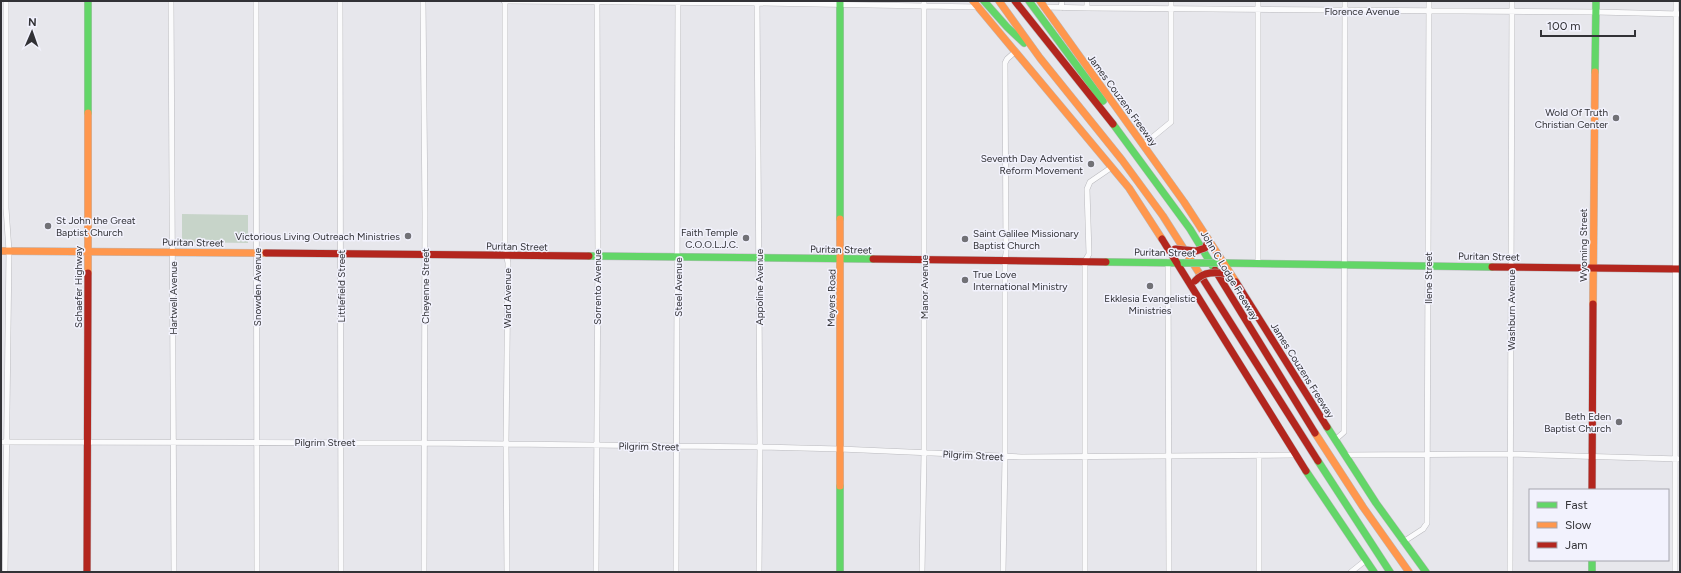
<svg xmlns="http://www.w3.org/2000/svg" width="1681" height="573" font-family="Figtree,sans-serif">
<style>
.green{fill:#c7d4c9}
.lines{fill:none;stroke-linecap:round;stroke-linejoin:round}
.street-casing{stroke:#bababe;stroke-width:6}
.fast-casing{stroke:#bababe;stroke-width:8}
.slow-casing{stroke:#bababe;stroke-width:8}
.jam-casing{stroke:#bababe;stroke-width:8}
.street{stroke:#fbfbfc;stroke-width:5}
.fast{stroke:#63d668;stroke-width:7}
.slow{stroke:#ff974d;stroke-width:7}
.jam{stroke:#b3261e;stroke-width:7}
.fast-bridge-casing{stroke:#bababe;stroke-width:8;stroke-linecap:butt}
.jam-bridge-casing{stroke:#bababe;stroke-width:8;stroke-linecap:butt}
.fast-bridge{stroke:#63d668;stroke-width:7}
.jam-bridge{stroke:#b3261e;stroke-width:7}
.poi-dot{fill:#717176;stroke:#f2f2fd;stroke-width:1.5}
.labels{text-anchor:middle;stroke-width:3;stroke-linejoin:round;paint-order:stroke}
.street-label{font-size:10px;fill:#323236;stroke:#f2f2fd}
.poi-label{font-size:10px;fill:#323236;stroke:#f2f2fd;text-anchor:end}
</style>
<rect width="100%" height="100%" fill="#e7e7ec"/>
<path class="green" d="M182,214L248,215V243L182,242Z"/>
<g class="lines">
<g class="street-casing">
<path id="street" d="M171,1L174,572
M256,1L257,572
M340,1L341,572
M423,1L425,214L424,572
M504,1L757,3L978,7
M505,1V248L508,263L506,443L507,572
M757,1L760,447L759,572
M1087,1V8
M1258,1V263
M1044,7L1087,8L1596,12L1680,14
M1061,8L1062,1
M1143,145L1171,122V1
M1168,262L1169,572
M1335,440L1344,432L1345,1
M1,442L424,443L760,447L840,449L1021,457L1296,455
M1345,455L1510,454L1680,459
M1403,542L1423,529L1427,523L1429,1
M5,572L9,251L6,208V1
M596,572L598,257L597,1
M676,572L678,1
M922,572L924,453V1
M1003,572L1005,457V260L1006,253L1005,63L1007,59L1016,51
M1085,572V261L1089,254L1087,189L1090,182L1112,167
M1259,572V455
M1351,572L1366,560
M1510,572L1512,1
M1675,572L1676,1"/>
</g>
<g class="fast-casing">
<path id="fast" d="M840,1V219
M984,1L1007,27L1024,43
M1029,1L1103,101
M1595,72L1596,1
M88,113V1
M1113,124L1190,229L1215,270
M589,256L873,259
M1106,262L1184,263
M1222,263L1492,267
M1327,427L1376,503L1426,572
M1318,461L1390,572
M1306,471L1374,572
M840,486V572
M1592,560V572"/>
</g>
<g class="slow-casing">
<path id="slow" d="M973,1L1129,188L1162,239
M999,1L1040,58L1122,160L1163,216L1201,276
M1040,1L1184,202L1236,282
M840,219V486
M1,251L266,253
M88,273V113
M1593,304L1595,72
M1315,433L1363,507L1409,572"/>
</g>
<g class="jam-casing">
<path id="jam" d="M1015,1L1113,124
M1162,239L1306,471
M266,253L589,256
M873,259L1106,262
M1492,267L1680,269
M1215,270L1315,433
M1201,276L1318,461
M1236,282L1327,427
M1592,490L1593,304
M87,572L88,273"/>
</g>
<use href="#street" class="street"/>
<use href="#fast" class="fast"/>
<use href="#slow" class="slow"/>
<use href="#jam" class="jam"/>
<g class="fast-bridge-casing">
<path id="fast-bridge" d="M1184,263H1217"/>
</g>
<g class="jam-bridge-casing">
<path id="jam-bridge" d="M1175,249L1196,251L1205,248L1208,242
M1195,281C1204,271 1216,272 1228,274"/>
</g>
<use href="#fast-bridge" class="fast-bridge"/>
<use href="#jam-bridge" class="jam-bridge"/>
</g>
<g class="poi-dot">
<circle cx="1616" cy="118" r="4"/>
<circle cx="1091" cy="164" r="4"/>
<circle cx="48" cy="226" r="4"/>
<circle cx="408" cy="236" r="4"/>
<circle cx="746" cy="238" r="4"/>
<circle cx="965" cy="239" r="4"/>
<circle cx="965" cy="280" r="4"/>
<circle cx="1150" cy="286" r="4"/>
<circle cx="1619" cy="422" r="4"/>
</g>
<g class="labels">
<g class="street-label">
<text x="1362" y="15">Florence Avenue</text>
<text transform="translate(1123 100) rotate(54)" y="4">James Couzens Freeway</text>
<text transform="translate(193 242) rotate(1)" y="4">Puritan Street</text>
<text transform="translate(1583 245) rotate(-90)" y="4">Wyoming Street</text>
<text transform="translate(517 246) rotate(1)" y="4">Puritan Street</text>
<text transform="translate(841 249) rotate(1)" y="4">Puritan Street</text>
<text transform="translate(1165 252) rotate(1)" y="4">Puritan Street</text>
<text transform="translate(1489 256) rotate(1)" y="4">Puritan Street</text>
<text transform="translate(1230 275) rotate(59)" y="4">John C Lodge Freeway</text>
<text transform="translate(1428 278) rotate(-90)" y="4">Ilene Street</text>
<text transform="translate(341 286) rotate(-90)" y="4">Littlefield Street</text>
<text transform="translate(425 286) rotate(-90)" y="4">Cheyenne Street</text>
<text transform="translate(78 287) rotate(-90)" y="4">Schaefer Highway</text>
<text transform="translate(257 287) rotate(-90)" y="4">Snowden Avenue</text>
<text transform="translate(597 287) rotate(-90)" y="4">Sorrento Avenue</text>
<text transform="translate(678 287) rotate(-90)" y="4">Steel Avenue</text>
<text transform="translate(759 287) rotate(-90)" y="4">Appoline Avenue</text>
<text transform="translate(924 287) rotate(-90)" y="4">Manor Avenue</text>
<text transform="translate(173 298) rotate(-90)" y="4">Hartwell Avenue</text>
<text transform="translate(507 298) rotate(-90)" y="4">Ward Avenue</text>
<text transform="translate(831 298) rotate(-89)" y="4">Meyers Road</text>
<text transform="translate(1511 310) rotate(-90)" y="4">Washburn Avenue</text>
<text transform="translate(1303 370) rotate(58)" y="4">James Couzens Freeway</text>
<text x="325" y="446">Pilgrim Street</text>
<text transform="translate(649 446) rotate(1)" y="4">Pilgrim Street</text>
<text transform="translate(973 455) rotate(3)" y="4">Pilgrim Street</text>
</g>
<g class="poi-label">
<text x="1608" y="116">Wold Of Truth<tspan x="1608" dy="12">Christian Center</tspan></text>
<text x="1083" y="162">Seventh Day Adventist<tspan x="1083" dy="12">Reform Movement</tspan></text>
<text x="56" y="224" text-anchor="start">St John the Great<tspan x="56" dy="12">Baptist Church</tspan></text>
<text x="738" y="236">Faith Temple<tspan x="738" dy="12">C.O.O.L.J.C.</tspan></text>
<text x="973" y="237" text-anchor="start">Saint Galilee Missionary<tspan x="973" dy="12">Baptist Church</tspan></text>
<text x="400" y="240">Victorious Living Outreach Ministries</text>
<text x="973" y="278" text-anchor="start">True Love<tspan x="973" dy="12">International Ministry</tspan></text>
<text x="1150" y="302" text-anchor="middle">Ekklesia Evangelistic<tspan x="1150" dy="12">Ministries</tspan></text>
<text x="1611" y="420">Beth Eden<tspan x="1611" dy="12">Baptist Church</tspan></text>
</g>
</g>
<rect width="1681" height="573" fill="none" stroke="#323236" stroke-width="4"/>
<rect x="1529" y="489" width="140" height="72" fill="#f2f2fd" stroke="#a5a5ad"/>
<rect x="1537" y="502" width="20" height="6" fill="#63d668" stroke="#a5a5ad"/>
<text x="1565" y="509" font-size="12" fill="#323236">Fast</text>
<rect x="1537" y="522" width="20" height="6" fill="#ff974d" stroke="#a5a5ad"/>
<text x="1565" y="529" font-size="12" fill="#323236">Slow</text>
<rect x="1537" y="542" width="20" height="6" fill="#b3261e" stroke="#a5a5ad"/>
<text x="1565" y="549" font-size="12" fill="#323236">Jam</text>
<g transform="translate(32 32) rotate(2)" stroke="#f2f2fd" stroke-width="3" paint-order="stroke">
<path d="M0-3L7 15L0 10L-7 15Z" fill="#323236"/>
<text y="-6" font-size="11" font-weight="bold" text-anchor="middle" fill="#323236">N</text>
</g>
<path d="M1541 30v6h94v-6" fill="none" stroke="#323236" stroke-width="2"/>
<text x="1547" y="30" font-size="12" fill="#323236" stroke="#f2f2fd" stroke-width="3" paint-order="stroke">100 m</text>
</svg>
